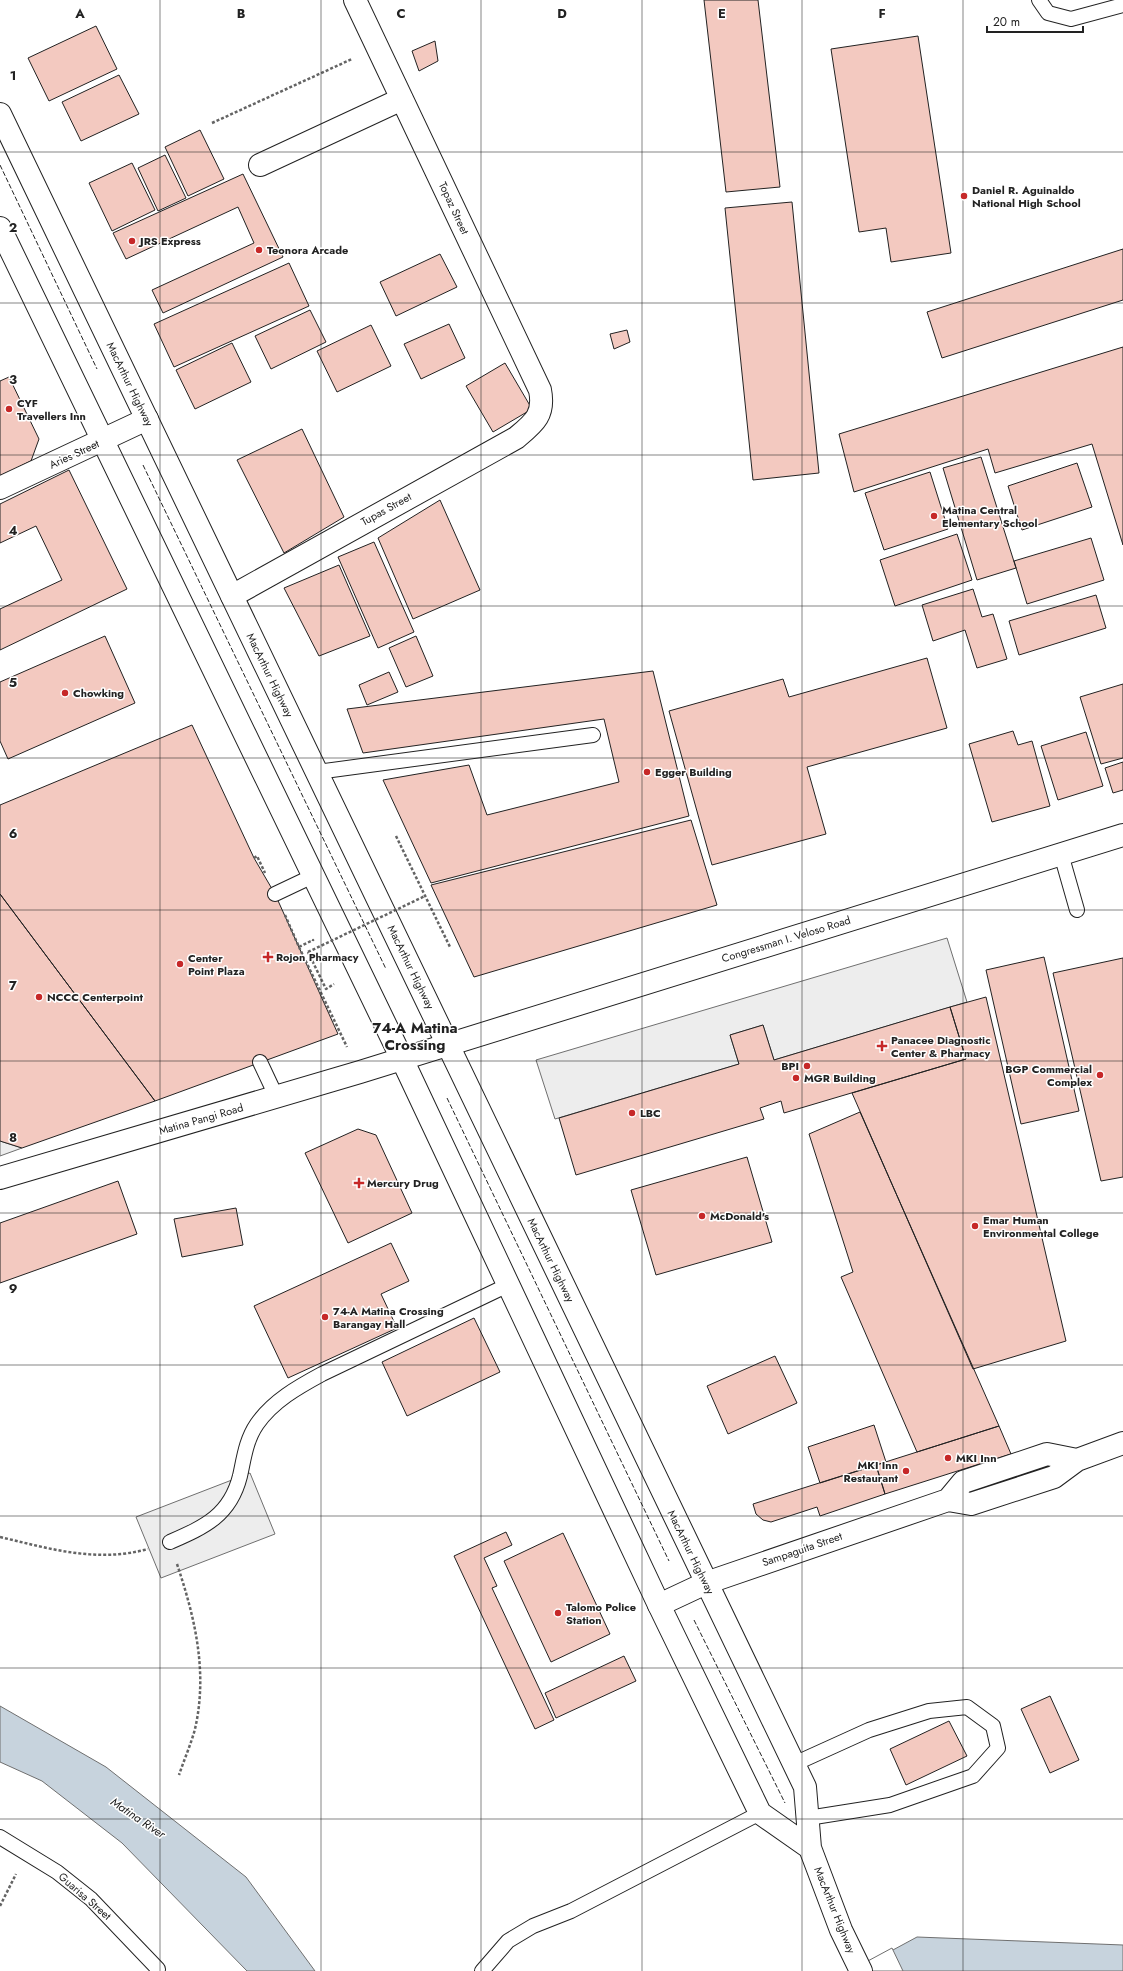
<svg xmlns="http://www.w3.org/2000/svg" width="1123" height="1971" font-family="Jost,sans-serif">
<style>
.parking{fill:#ededed;stroke:#6f6f6f}
.water{fill:#c7d3dd;stroke:#6f6f6f}
.pier{fill:#fff;stroke:#6f6f6f}
.building{fill:#f3c9c0;stroke:#222}
.lines{fill:none;stroke-linecap:round;stroke-linejoin:round}
.service-casing{stroke:#222;stroke-width:16}
.minor-casing{stroke:#222;stroke-width:24}
.secondary-casing{stroke:#222;stroke-width:24}
.primary-casing{stroke:#222;stroke-width:24}
.path{stroke:#646464;stroke-width:2.5;stroke-dasharray:3 2;stroke-linecap:butt}
.service{stroke:#fff;stroke-width:14}
.minor{stroke:#fff;stroke-width:22}
.secondary{stroke:#fff;stroke-width:22}
.primary{stroke:#fff;stroke-width:22}
.path-bridge{stroke:#646464;stroke-width:2.5;stroke-dasharray:3 2;stroke-linecap:butt}
.fence{stroke:#222;stroke-width:1;stroke-dasharray:5 2;stroke-linecap:butt}
.grid{fill:none;stroke:#222;stroke-width:1;stroke-opacity:0.55}
.poi-dot{fill:#c62828;stroke:#fff;stroke-width:1.5}
.labels{text-anchor:middle;stroke-width:3;stroke-linejoin:round;paint-order:stroke}
.poi-label{font-size:11px;font-weight:bold;fill:#222;stroke:#fff;text-anchor:start}
.street-label{font-size:11px;fill:#222;stroke:#fff}
.water-label{font-size:12px;font-style:italic;fill:#222;stroke:#fff}
.district-label{font-size:15px;font-weight:bold;fill:#222;stroke:#fff}
.grid-label{font-size:13px;text-anchor:middle;font-weight:bold;fill:#222;stroke:#fff;stroke-width:3;stroke-linejoin:round;paint-order:stroke}
</style>
<rect width="100%" height="100%" fill="#fff"/>
<path class="parking" d="M947,938L967,1002L774,1060L763,1025L730,1035L739,1064L555,1119L536,1060Z
M0,1141L22,1148L0,1156Z
M250,1473L275,1534L161,1578L136,1517Z"/>
<path class="water" d="M0,1706L106,1767L246,1877L315,1971H247L122,1843L42,1781L0,1762Z
M917,1937L1123,1945V1971H854Z"/>
<path class="pier" d="M892,1948L903,1971H852L853,1969Z"/>
<path class="building" d="M704,0H758L780,187L726,192Z
M96,26L117,69L49,101L28,58Z
M918,36L951,253L891,262L886,228L859,232L831,49Z
M435,41L438,61L419,71L412,51Z
M119,75L139,114L81,141L62,102Z
M200,130L224,179L188,196L165,147Z
M165,155L186,198L158,211L138,168Z
M132,163L155,210L112,231L89,183Z
M243,174L283,257L163,313L152,290L254,243L238,207L126,259L113,233Z
M792,202L819,473L753,480L725,208Z
M1123,249V300L942,358L927,312Z
M440,254L457,287L396,316L380,282Z
M289,263L309,306L174,367L154,324Z
M310,310L326,342L271,369L255,336Z
M449,324L465,358L421,379L404,344Z
M371,325L391,366L337,392L317,351Z
M627,330L630,342L614,349L610,334Z
M232,343L251,382L195,409L176,370Z
M1123,347V545L1092,444L995,473L988,449L854,492L839,434Z
M505,363L532,409L493,432L466,386Z
M9,377L39,439L31,461L0,476V381Z
M302,429L344,517L284,553L237,460Z
M981,457L1016,568L977,580L943,468Z
M1077,463L1092,507L1022,530L1008,486Z
M69,470L127,589L0,650V609L62,580L36,526L0,543V504Z
M930,472L948,529L884,550L865,493Z
M440,500L480,590L413,619L378,538Z
M957,534L972,580L895,606L880,560Z
M1091,538L1104,580L1027,604L1014,561Z
M374,542L414,632L378,648L338,557Z
M339,565L370,636L319,656L284,588Z
M973,589L982,617L993,614L1007,659L977,668L965,630L933,641L922,605Z
M1096,595L1106,628L1019,655L1009,621Z
M105,636L135,703L8,759L0,741V682Z
M416,636L433,676L406,687L389,648Z
M927,658L947,728L807,767L826,834L712,865L669,711L783,679L789,697Z
M653,671L689,816L431,883L383,780L469,765L487,815L619,782L604,719L363,753L347,709Z
M389,672L398,692L367,705L359,685Z
M1123,684V758L1101,764L1080,697Z
M192,725L254,858L275,894L338,1034L155,1101L0,894V805Z
M1013,731L1018,745L1032,741L1050,806L992,822L969,744Z
M1086,732L1103,786L1058,800L1041,746Z
M1123,762V790L1113,793L1105,768Z
M691,820L717,905L474,977L431,885Z
M0,894L155,1101L22,1148L0,1141Z
M1044,957L1079,1111L1021,1124L986,970Z
M1123,958V1177L1101,1181L1053,973Z
M986,997L1066,1341L973,1369L852,1093L966,1059L950,1007Z
M950,1007L966,1059L784,1113L781,1101L760,1108L764,1119L576,1175L559,1118L739,1064L730,1035L763,1025L774,1060Z
M860,1112L999,1426L917,1452L841,1277L853,1272L809,1134Z
M358,1129L376,1135L412,1213L348,1243L305,1153Z
M747,1157L772,1242L656,1275L631,1190Z
M118,1181L137,1234L0,1283V1223Z
M236,1208L243,1245L182,1257L174,1219Z
M391,1243L409,1281L381,1294L397,1328L288,1378L254,1306Z
M474,1318L500,1372L407,1416L382,1362Z
M775,1356L797,1403L728,1434L707,1386Z
M874,1425L886,1462L820,1483L808,1447Z
M999,1426L1011,1454L885,1494L876,1465Z
M876,1465L885,1494L820,1516L817,1507L771,1522L763,1520L756,1514L753,1504Z
M506,1532L512,1545L484,1558L497,1586L492,1588L554,1720L535,1729L454,1556Z
M563,1533L610,1634L551,1662L504,1561Z
M624,1656L636,1681L556,1718L545,1693Z
M1050,1696L1079,1760L1050,1773L1021,1709Z
M949,1721L967,1756L906,1785L890,1749Z"/>
<g class="lines">
<g class="service-casing">
<path id="service" d="M1039,0L1048,13L1071,19L1123,5
M317,772L593,735
M1061,854L1077,910
M275,894L313,876
M260,1062L276,1096
M170,1542C204,1527 230,1516 240,1476C244,1458 246,1440 257,1424C273,1401 298,1387 322,1374L508,1285
M794,1764L869,1730L929,1711L967,1707L993,1726L998,1748L973,1776L890,1805L808,1818
M0,1837L57,1872L91,1899L158,1969
M482,1971L508,1941L533,1926L571,1911L760,1813"/>
</g>
<g class="minor-casing">
<path id="minor" d="M260,165L402,99
M0,488L147,419
M232,596L516,438C534,423 545,415 540,390L355,0
M948,1500L963,1482L1047,1454L1077,1460
M659,1605L706,1583L948,1500L971,1504L1054,1477L1077,1460L1123,1443"/>
</g>
<g class="secondary-casing">
<path id="secondary" d="M0,1178L360,1072L1123,835"/>
</g>
<g class="primary-casing">
<path id="primary" d="M0,114L805,1787L810,1848L841,1930L861,1971
M0,228L402,1059L659,1605L760,1813L810,1848"/>
</g>
<path class="path" d="M212,123L352,59
M396,836L450,947
M254,858L257,856L265,873
M285,915L299,947L313,940V941
M299,947L347,1047
M308,952L326,989L334,984
M0,1537C51,1549 97,1563 148,1549
M177,1564C195,1618 208,1672 195,1729C191,1744 184,1760 179,1775
M0,1906L16,1874"/>
<use href="#service" class="service"/>
<use href="#minor" class="minor"/>
<use href="#secondary" class="secondary"/>
<use href="#primary" class="primary"/>
<path class="path-bridge" d="M308,952L425,896"/>
<path class="fence" d="M0,165L97,369
M143,465L386,969
M447,1098L669,1561
M694,1620L785,1803"/>
</g>
<path class="grid" d="M160,0V1971M321,0V1971M481,0V1971M642,0V1971M802,0V1971M963,0V1971M0,152H1123M0,303H1123M0,455H1123M0,606H1123M0,758H1123M0,910H1123M0,1061H1123M0,1213H1123M0,1365H1123M0,1516H1123M0,1668H1123M0,1819H1123"/>
<g class="poi-dot">
<circle cx="964" cy="196" r="4"/>
<circle cx="132" cy="241" r="4"/>
<circle cx="259" cy="250" r="4"/>
<circle cx="9" cy="409" r="4"/>
<circle cx="934" cy="516" r="4"/>
<circle cx="65" cy="693" r="4"/>
<circle cx="647" cy="772" r="4"/>
<path d="M266 951h4v4h4v4h-4v4h-4v-4h-4v-4h4z"/>
<circle cx="180" cy="964" r="4"/>
<circle cx="39" cy="997" r="4"/>
<path d="M880 1040h4v4h4v4h-4v4h-4v-4h-4v-4h4z"/>
<circle cx="807" cy="1066" r="4"/>
<circle cx="1100" cy="1075" r="4"/>
<circle cx="796" cy="1078" r="4"/>
<circle cx="632" cy="1113" r="4"/>
<path d="M357 1177h4v4h4v4h-4v4h-4v-4h-4v-4h4z"/>
<circle cx="702" cy="1216" r="4"/>
<circle cx="975" cy="1226" r="4"/>
<circle cx="325" cy="1317" r="4"/>
<circle cx="948" cy="1458" r="4"/>
<circle cx="906" cy="1471" r="4"/>
<circle cx="558" cy="1613" r="4"/>
</g>
<g class="labels">
<g class="poi-label">
<text x="972" y="194">Daniel R. Aguinaldo<tspan x="972" dy="13">National High School</tspan></text>
<text x="140" y="245">JRS Express</text>
<text x="267" y="254">Teonora Arcade</text>
<text x="17" y="407">CYF<tspan x="17" dy="13">Travellers Inn</tspan></text>
<text x="942" y="514">Matina Central<tspan x="942" dy="13">Elementary School</tspan></text>
<text x="73" y="697">Chowking</text>
<text x="655" y="776">Egger Building</text>
<text x="276" y="961">Rojon Pharmacy</text>
<text x="188" y="962">Center<tspan x="188" dy="13">Point Plaza</tspan></text>
<text x="47" y="1001">NCCC Centerpoint</text>
<text x="891" y="1044">Panacee Diagnostic<tspan x="891" dy="13">Center &amp; Pharmacy</tspan></text>
<text x="799" y="1070" text-anchor="end">BPI</text>
<text x="1092" y="1073" text-anchor="end">BGP Commercial<tspan x="1092" dy="13">Complex</tspan></text>
<text x="804" y="1082">MGR Building</text>
<text x="640" y="1117">LBC</text>
<text x="367" y="1187">Mercury Drug</text>
<text x="710" y="1220">McDonald's</text>
<text x="983" y="1224">Emar Human<tspan x="983" dy="13">Environmental College</tspan></text>
<text x="333" y="1315">74-A Matina Crossing<tspan x="333" dy="13">Barangay Hall</tspan></text>
<text x="956" y="1462">MKI Inn</text>
<text x="898" y="1469" text-anchor="end">MKI Inn<tspan x="898" dy="13">Restaurant</tspan></text>
<text x="566" y="1611">Talomo Police<tspan x="566" dy="13">Station</tspan></text>
</g>
<g class="street-label">
<text transform="translate(454 208) rotate(65)" y="4">Topaz Street</text>
<text transform="translate(130 384) rotate(64)" y="4">MacArthur Highway</text>
<text transform="translate(74 454) rotate(-25)" y="4">Aries Street</text>
<text transform="translate(386 509) rotate(-29)" y="4">Tupas Street</text>
<text transform="translate(270 675) rotate(64)" y="4">MacArthur Highway</text>
<text transform="translate(786 939) rotate(-17)" y="4">Congressman I. Veloso Road</text>
<text transform="translate(411 967) rotate(64)" y="4">MacArthur Highway</text>
<text transform="translate(201 1119) rotate(-16)" y="4">Matina Pangi Road</text>
<text transform="translate(551 1260) rotate(64)" y="4">MacArthur Highway</text>
<text transform="translate(802 1549) rotate(-19)" y="4">Sampaguita Street</text>
<text transform="translate(691 1552) rotate(64)" y="4">MacArthur Highway</text>
<text transform="translate(85 1896) rotate(41)" y="4">Guarisa Street</text>
<text transform="translate(835 1910) rotate(68)" y="4">MacArthur Highway</text>
</g>
<g class="water-label">
<text transform="translate(138 1818) rotate(34)" y="4">Matina River</text>
</g>
<g class="district-label">
<text x="415" y="1033">74-A Matina<tspan x="415" dy="17">Crossing</tspan></text>
</g>
</g>
<g class="grid-label">
<text x="80" y="18">A</text>
<text x="241" y="18">B</text>
<text x="401" y="18">C</text>
<text x="562" y="18">D</text>
<text x="722" y="18">E</text>
<text x="882" y="18">F</text>
<text x="13" y="80">1</text>
<text x="13" y="232">2</text>
<text x="13" y="384">3</text>
<text x="13" y="535">4</text>
<text x="13" y="687">5</text>
<text x="13" y="838">6</text>
<text x="13" y="990">7</text>
<text x="13" y="1142">8</text>
<text x="13" y="1293">9</text>
</g>
<path d="M987 26v6h96v-6" fill="none" stroke="#222222" stroke-width="2"/>
<text x="993" y="26" font-size="12" fill="#222222" stroke="#ffffff" stroke-width="3" paint-order="stroke">20 m</text>
</svg>
